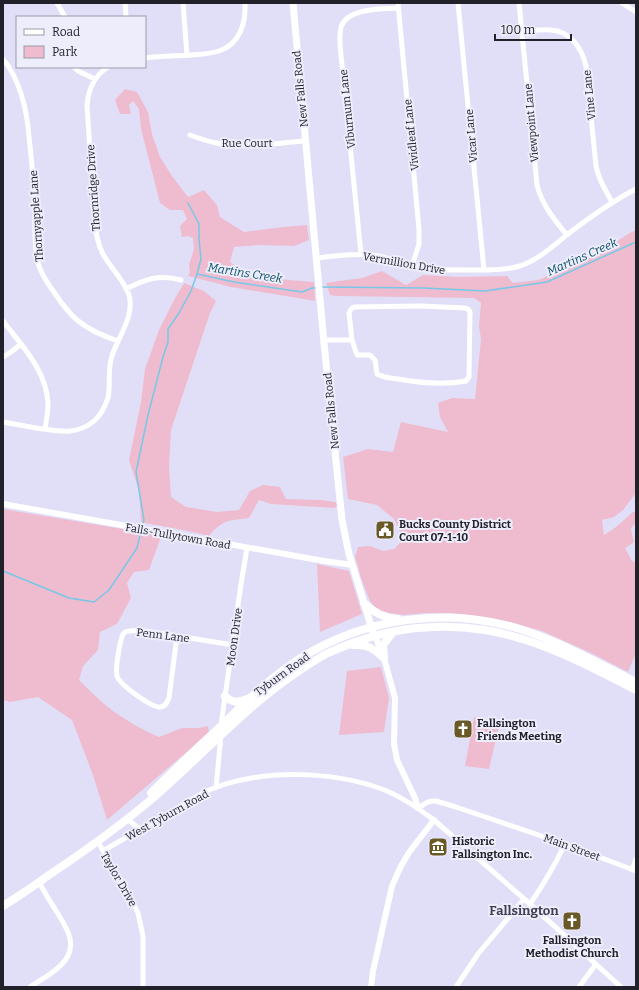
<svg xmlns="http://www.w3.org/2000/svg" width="639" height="990" font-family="Bitter,serif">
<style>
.green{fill:#efbccf}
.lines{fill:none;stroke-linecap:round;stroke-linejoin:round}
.stream{stroke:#77c8e8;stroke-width:1.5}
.minor{stroke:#fff;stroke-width:5}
.tertiary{stroke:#fff;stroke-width:6}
.secondary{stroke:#fff;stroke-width:7}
.primary{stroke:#fff;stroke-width:8}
.labels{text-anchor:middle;stroke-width:4;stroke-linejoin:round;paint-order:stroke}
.street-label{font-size:11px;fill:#22212a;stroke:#eeedfc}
.poi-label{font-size:11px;font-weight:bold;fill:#22212a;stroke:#eeedfc;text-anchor:start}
.water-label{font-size:12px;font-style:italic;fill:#0c5268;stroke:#eeedfc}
.quarter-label{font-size:13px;font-weight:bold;fill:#413f53;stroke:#eeedfc}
</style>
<rect width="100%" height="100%" fill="#e1dff8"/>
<path class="green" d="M125,89L137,92L148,112L152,134L160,157L172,176L188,197L204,190L217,205L220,217L244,232L283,227L307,225L309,240L294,246L258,245L234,247L230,262L250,277L314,282L315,301L231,287L188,276L190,272L189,265L194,249L193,238L188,236L182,237L180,226L187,219L183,210H170L160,203L141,129L139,109L133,101L129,105L131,114H120L115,100Z
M636,230V493L623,510L614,517L602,520L604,535L616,527L633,512H636V522L631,529L634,542L625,548L632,561L636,563V653L628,672L593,654L542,631L513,623L485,617L450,613H425L404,615L389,613L377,610L370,601L362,581L355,557L358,547L370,546L383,551L394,549L401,542L402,536L394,519L377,505L348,499L343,457L368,449L393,452L401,422L448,432L440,417L438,403L452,398L475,399L481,339L479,326L481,303L474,298L336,296L330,295L326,283L339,281L362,278L382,271L406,285L423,275L458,277L507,276L513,283L538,280L563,270L599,253L628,234Z
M184,283L204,291L216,301L210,313L171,430L169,466L171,497L186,507L217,512L239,510L250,491L263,485L280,487L286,499L321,500L336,502L337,505L335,508L271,504L259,500L249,518C228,521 223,519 209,536C187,530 164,527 141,522L139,491L129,460L141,402L145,369L159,330L175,298Z
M3,509L141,532L161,537L149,570L134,572L127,583L131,598L117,624L100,632L98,650L83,666L79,680C90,691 101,702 113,711C127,721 143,730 159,737L182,728H199L208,726L209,733L107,820L93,775L72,720L38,697L10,702L3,700Z
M317,564L349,571L362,614L320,632Z
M381,667L389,698L384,732L339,735L347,671Z
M474,717L500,722L489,769L465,766Z"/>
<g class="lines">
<path class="stream" d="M188,203L199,224V239L201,259L197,274
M321,287L424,288L485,291L547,282L636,242
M142,528L144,520L136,472L148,415L163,357L168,342V329L179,313L191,291L197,274L234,282L302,292L312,288H317
M3,571L69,598L94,602L109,590L137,548L141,531"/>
<path class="minor" d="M57,3L65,17
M125,3L126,17
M183,3L187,55
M398,3L419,229V244L412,266
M458,3L484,270
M519,3L537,185C542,205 554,219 567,235
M622,3L636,12
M522,32C531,31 541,29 551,30C570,31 582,48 586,66L596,166C599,181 605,189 612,202
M145,58C160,56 176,56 191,55C201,54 210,54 219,51C240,44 246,23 245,3
M3,59C20,79 27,111 29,136C32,161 34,186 35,212C35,228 34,247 38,263C41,275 49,285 56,295C62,304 69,313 77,320C89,330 103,336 118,341
M74,67L78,71L95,79
M190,135C198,138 207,141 216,143C245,149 276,143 305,141
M361,254L342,65C341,53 338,39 341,27C347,8 382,9 398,8
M317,258C333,256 355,253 371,255C387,256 402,264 418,267C438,271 458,270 478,270C492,270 507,270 520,266C538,260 553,246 568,234C590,217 611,202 636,189
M126,289C146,279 159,274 181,280
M421,306L465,308L468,309L470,312L469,377L466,381C444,385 420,383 398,379C391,378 384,378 377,374L375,360L370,355H357L352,340L349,313L351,309L354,307Z
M3,321C22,346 47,371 48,404C48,413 46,421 45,429
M324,340H352
M3,357L11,352L21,344
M3,422C14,424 25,426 36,428C56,431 77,436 94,421C101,415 105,407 108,398C111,384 107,370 112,356C118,337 135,316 129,295C124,279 109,267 102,252C98,243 96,234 95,225L87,106C88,90 94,76 108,67
M177,636L169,698C167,702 166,706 161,707C153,709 119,684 117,676C115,668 120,641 123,634C126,632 125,631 129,631C138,629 150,632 159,633C184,637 208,641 233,645
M221,725L241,584L247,548
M216,788L221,735
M418,808L428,802L432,801H436L456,807L565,844L636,871
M127,819L140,829
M98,842L131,899L138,913L143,936V987
M103,851C125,838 147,825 169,813C184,804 198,794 214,788C264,769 332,771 382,789C401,796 418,808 434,820L530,904L621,987
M632,870L636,859
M530,904C543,885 555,865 565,844
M30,987C40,980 53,974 62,964C80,945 66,927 55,909C49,900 44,891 39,882
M456,987L478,954L524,899
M579,987L596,964"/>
<path class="tertiary" d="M3,504L324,561L353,565
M375,636L384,658L395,698L394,744L397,760L415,798L418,808
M371,987L373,971L392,886L401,866L410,851L434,820"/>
<path class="secondary" d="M293,3L324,343L342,520L349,554L373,632"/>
<path class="primary" d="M364,603C374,613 384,618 398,619
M353,645C368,644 374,649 384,658
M384,658L383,645L393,632
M225,696C232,703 238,703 247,699
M151,793C174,770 197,748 221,726C245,702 270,678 299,659C364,618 446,606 520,629C561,642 598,663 636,682
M3,906C19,896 34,886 49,875C85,851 120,826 153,798C197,760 236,717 283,682C297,672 311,662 326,654C345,645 365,638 386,633C418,626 452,625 485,630C539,639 588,665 636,690"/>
</g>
<defs>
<g id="civic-square" transform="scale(1)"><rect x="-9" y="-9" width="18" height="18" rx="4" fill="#695927" stroke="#eeedfc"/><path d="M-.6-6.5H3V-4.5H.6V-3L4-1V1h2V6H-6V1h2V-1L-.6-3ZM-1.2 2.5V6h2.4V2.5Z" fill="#fff"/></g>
<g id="church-square" transform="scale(1)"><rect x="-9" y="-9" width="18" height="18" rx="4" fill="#695927" stroke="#eeedfc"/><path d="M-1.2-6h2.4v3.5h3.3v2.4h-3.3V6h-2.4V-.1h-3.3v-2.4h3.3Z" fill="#fff"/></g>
<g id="museum-square" transform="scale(1)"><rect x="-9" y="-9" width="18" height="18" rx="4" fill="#695927" stroke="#eeedfc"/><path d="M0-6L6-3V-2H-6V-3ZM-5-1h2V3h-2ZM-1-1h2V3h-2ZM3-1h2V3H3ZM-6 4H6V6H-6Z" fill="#fff"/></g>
</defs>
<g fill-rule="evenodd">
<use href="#civic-square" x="385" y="530"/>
<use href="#church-square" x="463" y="729"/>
<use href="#museum-square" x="438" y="847"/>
<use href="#church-square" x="572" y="921"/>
</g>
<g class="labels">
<g class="street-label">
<text transform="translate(300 89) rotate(-96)" y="4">New Falls Road</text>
<text transform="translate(589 95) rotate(-96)" y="4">Vine Lane</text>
<text transform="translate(347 109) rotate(-96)" y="4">Viburnum Lane</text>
<text transform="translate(531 123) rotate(-95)" y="4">Viewpoint Lane</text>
<text transform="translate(411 135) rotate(-96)" y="4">Vividleaf Lane</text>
<text transform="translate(471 136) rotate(-95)" y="4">Vicar Lane</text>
<text x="247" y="147">Rue Court</text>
<text transform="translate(93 188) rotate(-94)" y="4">Thornridge Drive</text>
<text transform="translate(36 216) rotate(-94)" y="4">Thornyapple Lane</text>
<text transform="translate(404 263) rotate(10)" y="4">Vermillion Drive</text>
<text transform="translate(331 411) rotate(-96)" y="4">New Falls Road</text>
<text transform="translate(178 536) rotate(10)" y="4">Falls-Tullytown Road</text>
<text transform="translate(163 635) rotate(7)" y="4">Penn Lane</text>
<text transform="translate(234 637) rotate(-82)" y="4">Moon Drive</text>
<text transform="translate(282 674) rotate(-36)" y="4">Tyburn Road</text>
<text transform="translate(167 815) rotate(-29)" y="4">West Tyburn Road</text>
<text transform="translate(572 847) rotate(20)" y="4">Main Street</text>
<text transform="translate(119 879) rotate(60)" y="4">Taylor Drive</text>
</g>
<g class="poi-label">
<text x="399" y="528">Bucks County District<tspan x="399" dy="13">Court 07-1-10</tspan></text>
<text x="477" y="727">Fallsington<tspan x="477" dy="13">Friends Meeting</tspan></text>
<text x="452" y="845">Historic<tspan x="452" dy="13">Fallsington Inc.</tspan></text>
<text x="572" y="944" text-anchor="middle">Fallsington<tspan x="572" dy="13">Methodist Church</tspan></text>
</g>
<g class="water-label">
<text transform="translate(582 257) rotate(-24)" y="4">Martins Creek</text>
<text transform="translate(245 273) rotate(9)" y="4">Martins Creek</text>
</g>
<g class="quarter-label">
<text x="524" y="915">Fallsington</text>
</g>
</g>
<rect width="639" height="990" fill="none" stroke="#22212a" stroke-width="8"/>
<rect x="16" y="16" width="130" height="52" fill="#eeedfc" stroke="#9c9ba8"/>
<rect x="24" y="29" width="20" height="6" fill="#ffffff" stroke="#9c9ba8"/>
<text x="52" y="36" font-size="12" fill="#22212a">Road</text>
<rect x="24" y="46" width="20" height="12" fill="#efbccf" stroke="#9c9ba8"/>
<text x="52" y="56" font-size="12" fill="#22212a">Park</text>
<path d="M495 34v6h76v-6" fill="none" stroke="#22212a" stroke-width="2"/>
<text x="501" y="34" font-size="12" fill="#22212a" stroke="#eeedfc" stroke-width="3" paint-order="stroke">100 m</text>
</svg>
